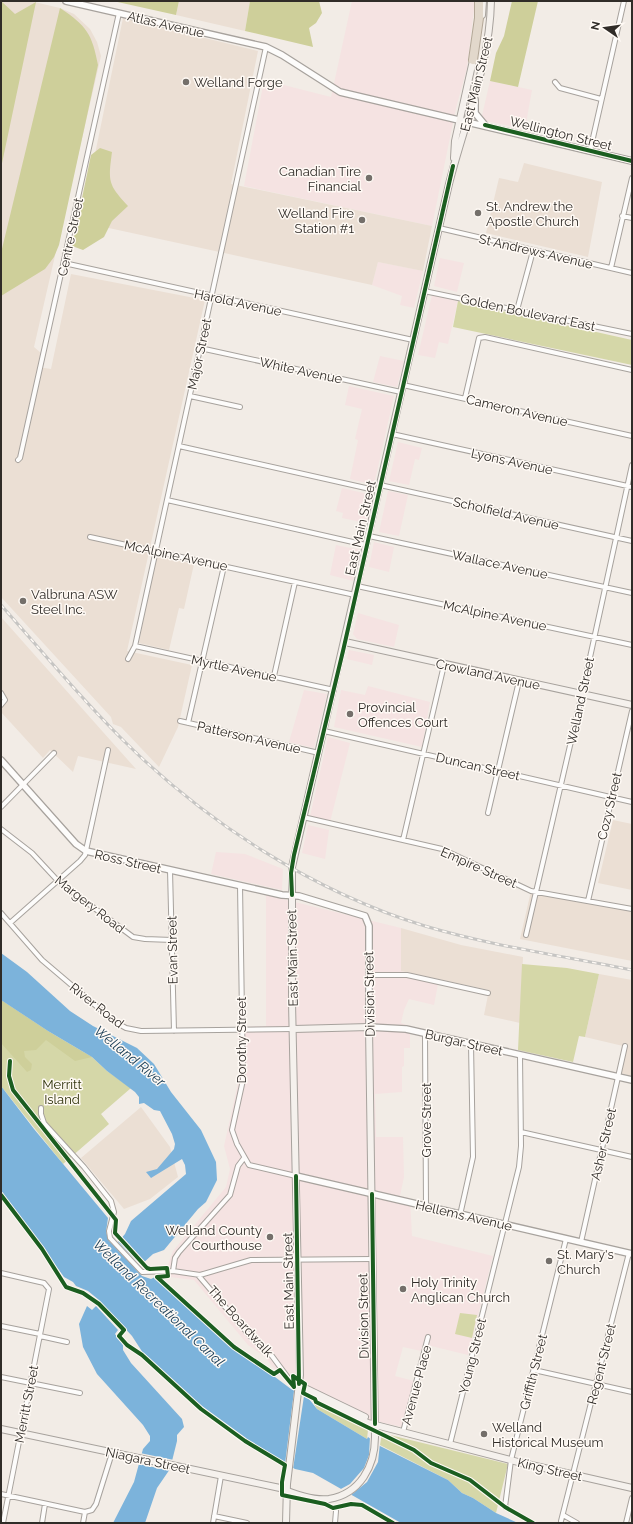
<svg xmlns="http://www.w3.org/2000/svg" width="633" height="1524" font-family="Raleway,sans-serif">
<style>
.commercial{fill:#f5e3e2}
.built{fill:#ebdfd4}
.green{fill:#d5d7a8}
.forest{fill:#cecf9a}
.water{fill:#7cb3db}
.pier{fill:#f2ece6}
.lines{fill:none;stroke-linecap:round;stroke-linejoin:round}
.minor-casing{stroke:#a7a29d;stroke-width:6}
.tertiary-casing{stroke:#a7a29d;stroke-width:8}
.secondary-casing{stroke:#a7a29d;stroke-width:8}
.motorway-casing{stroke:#b4a898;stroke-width:10}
.minor{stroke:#fdfcfb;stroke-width:4}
.tertiary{stroke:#fdfcfb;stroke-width:5.5}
.secondary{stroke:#f5f1ed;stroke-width:6}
.motorway{stroke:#e2d8cb;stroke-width:8}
.rail-casing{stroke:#c6c5c3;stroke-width:3}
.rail{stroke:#fffaf5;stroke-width:1.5;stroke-dasharray:4.5;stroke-linecap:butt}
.cycleway-casing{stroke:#fffaf5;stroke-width:6}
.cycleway{stroke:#1b5e20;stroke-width:4}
.poi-dot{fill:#746f6a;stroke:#fffaf5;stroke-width:1.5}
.labels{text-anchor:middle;stroke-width:3;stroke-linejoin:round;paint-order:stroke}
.street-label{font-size:13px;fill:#302c28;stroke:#fffaf5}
.poi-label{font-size:13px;fill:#302c28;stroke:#fffaf5;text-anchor:start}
.park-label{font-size:13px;fill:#2f3209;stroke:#fffaf5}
.water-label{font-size:14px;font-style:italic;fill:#1a3d56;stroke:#fffaf5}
</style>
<rect width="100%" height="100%" fill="#f2ece6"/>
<path class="commercial" d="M352,1H475L467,68L456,108L432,226L244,186L264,80L331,97Z
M490,81L532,90L525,129L481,120Z
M440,258L464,263L457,292L434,286Z
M378,262L423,271L414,308L400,305L402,296L372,285Z
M432,295L458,301L448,344L439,342L435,358L418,355Z
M380,356L404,361L397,387L373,382Z
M349,386L394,396L374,485L350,479L358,440L355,439L362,409L345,405Z
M398,442L422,448L419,460L415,459L409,485L389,481Z
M342,488L372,495L366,523L342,518L343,513L336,511Z
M388,491L408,495L399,536L379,532Z
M374,542L394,547L389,572L369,567Z
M336,545L360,550L353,581L330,575Z
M358,613L399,625L394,647L357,639L353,634Z
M349,650L374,655L372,665L347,659Z
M368,686L430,702L422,747L334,727L341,690L365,695Z
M304,690L327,694L314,748L289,742Z
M328,737L350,743L330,822L310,816Z
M308,825L329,830L325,859L302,853Z
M216,852L245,854L283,869L282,890L211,874Z
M266,895L401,928V971L439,979L434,1005L409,999L404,1010L401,1023L410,1026V1048H404V1066L402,1067V1092L375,1094L376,1137H403L404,1177L400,1196L410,1198L412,1236L493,1256L468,1355L423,1344L421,1351L403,1347L395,1376L414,1381L402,1427L361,1418L279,1375L264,1356L248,1345L194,1280L170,1277L168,1265L173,1251L226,1187L230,1169L224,1146L239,1079L238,1027L266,1026Z"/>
<path class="built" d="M1,1H30L60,8L74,14L90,29L97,42L101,56L34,347L41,353L38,367L51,369L71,274L205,300L127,651L192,665L178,727L159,767L121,727L113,724L111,717L1,597Z
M179,1H250L245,31L176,15Z
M123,18L258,51L231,184L432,226L423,271L378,262L372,285L81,222Z
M524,163L602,182L588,257L486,233L499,178L518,182Z
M155,556L194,564L184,609L179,608L169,650L139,643Z
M1,617L103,732L136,769L78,756L73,772L50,750L43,758L1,712Z
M613,820L632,824V890L598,883Z
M531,891L632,909V961L520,939Z
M401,928L461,945L523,957L520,1023L484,1015L489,990L401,971Z
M599,974L632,980V1076L617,1072L623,1046L585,1037Z
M141,1107L170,1147L178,1177L150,1199L124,1209L81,1158Z"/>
<path class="green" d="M458,301L632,340V365L453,327Z
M522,964L567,968L599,974L585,1037L579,1036L573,1062L518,1050Z
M1,1000L67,1044L92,1057L107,1071L131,1088L101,1114L109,1124L63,1164L1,1086Z
M460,1313L477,1315L472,1338L455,1334Z
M315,1401L357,1422L368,1430L367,1439L317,1409L313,1402Z
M382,1433L508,1464L496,1513L473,1498L462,1493L448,1480L380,1445Z"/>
<path class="forest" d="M1,1L15,14L36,2L1,168Z
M113,1H179L176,15Z
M250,1H319L322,13L316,23L309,28L313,47L245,31Z
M512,1H538L518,87L490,81L496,53L504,36Z
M60,8C87,26 92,34 98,65L59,245L54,257L45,269L1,296V253Z
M100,148L112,152C108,182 108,184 128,206L112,221L104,237L83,250L72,246L91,155Z
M1,1000L48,1031L92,1057L75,1061L46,1040L36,1050L24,1051L25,1057L32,1064L31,1070L27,1072L1,1043Z"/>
<path class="water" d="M1,953L27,972L70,1011L93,1026L137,1048L154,1064L171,1092L201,1130L216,1162L217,1180L206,1202L198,1209L164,1250L153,1254L141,1265L118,1242L125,1234L131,1221L186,1174L185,1165L182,1159L151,1178L146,1172L157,1169L174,1149L175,1144L172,1134L160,1111L154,1110L144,1103L139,1104V1097L135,1092L107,1071L92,1057L48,1031L1,1000Z
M1,1086L34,1129L108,1218L106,1232L109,1241L142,1276L151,1279L155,1277L233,1348L259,1365L291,1389L309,1399L317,1409L367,1439L368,1437L380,1446L448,1480L462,1493L473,1498L496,1513L518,1523H401L313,1473L295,1469L235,1433L194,1402L145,1356L132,1336L99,1300L88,1291L76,1286L73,1282L64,1277L1,1191Z
M87,1306L92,1310L96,1306L118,1330L115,1334L123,1345V1350L131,1363L182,1419L184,1427L177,1435V1441L170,1469L157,1488L145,1523H113L134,1482L143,1449L150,1441V1436L143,1425L97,1374L83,1347L79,1324Z"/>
<path class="pier" d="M294,1391L304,1396L293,1469L285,1464Z
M370,1437L380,1443L378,1462L367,1482L350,1496L339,1490L350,1484L364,1468L369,1455Z
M140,1453L174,1460L172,1471L138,1464Z"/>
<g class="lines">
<g class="minor-casing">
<path id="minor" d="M555,82L560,88L601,99
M590,151L624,1
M622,216L632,218
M439,228L632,273
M64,263L413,340
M611,268L632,178
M424,291L632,334
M517,310L533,251
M200,348L401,392
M403,385L632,436
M190,396L240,407
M465,398L479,338L485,337L632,370
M392,434L632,487
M179,446L379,491
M18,460L20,458L119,13
M380,485L632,541
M167,500L366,545
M369,536L632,593
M90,537L355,595
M357,586L632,645
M135,646L334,690
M128,659L135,646L266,47
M274,676L295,582
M1,693L5,700L1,705
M180,721L319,753
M188,723L224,566
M324,731L632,802
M1,807L54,753
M488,813L519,681
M303,817L442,849L531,891L632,909
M1,829L32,853L58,881L133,937L145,939L172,940
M403,840L444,665
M170,870L174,1031
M240,885L243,1080L232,1130L237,1144L249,1165L296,1176
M588,901L632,711
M1,913L42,960L115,1022L126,1028L141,1031L294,1029
M10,923L80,861L85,855L108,750
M526,935L582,694L632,465
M369,975H407L488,993
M425,1033L426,1207
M41,1108V1114L44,1123L84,1167L111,1201L114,1212L109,1231L110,1238L142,1272L173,1271L200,1275L251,1260L373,1259
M521,1132L632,1157
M460,1215L473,1157L471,1044
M581,1242L625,1046
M173,1271L175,1258L179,1252L230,1195L238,1166L244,1158
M1,1273L44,1283L49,1289L3,1523
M198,1275L250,1336L272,1356L289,1379L299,1384
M1,1326L40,1334
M40,1336L67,1342
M534,1370L632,1392
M1,1377L80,1393
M403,1432L428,1337
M450,1444L519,1167L521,1146L520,1055
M1,1494L85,1512
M505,1507L511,1460L566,1239
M563,1515L577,1523
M214,1516L247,1523
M561,1521L629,1253
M42,1523L45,1504
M83,1523L85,1512L92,1510L96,1504L112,1453
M213,1523L221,1476
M335,1523L336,1511
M626,1523L632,1498"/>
</g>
<g class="tertiary-casing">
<path id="tertiary" d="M66,1L266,47L282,55L340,92L632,161
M475,100V113L485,125
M1,760L76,844L86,851L282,895L299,896L365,916L369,926V1027L406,1029L632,1080
M296,1176L632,1254"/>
</g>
<g class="secondary-casing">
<path id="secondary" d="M482,15L483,1
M454,158L455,141L474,56
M345,642L632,705
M299,1384L314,1397L368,1423L518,1462L632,1488
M307,1389L365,1417
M1,1429L280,1488C294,1494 313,1501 329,1499C360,1494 375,1466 375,1437L369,1027L294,1029
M286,1523L287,1484L300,1375L292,1002V867L449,184C464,124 490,64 491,1"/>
</g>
<g class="motorway-casing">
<path id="motorway" d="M473,60L479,18V1"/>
</g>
<use href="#minor" class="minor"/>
<use href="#tertiary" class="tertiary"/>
<use href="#secondary" class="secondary"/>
<use href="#motorway" class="motorway"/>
<g class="rail-casing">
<path id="rail" d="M1,605C42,651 81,699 125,742C207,823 314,892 425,926C492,946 563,956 632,970"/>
</g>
<use href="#rail" class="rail"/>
<g class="cycleway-casing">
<path id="cycleway" d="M485,125L632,161
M292,895L291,873L294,855L343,651L453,166
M10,1061L9,1076L13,1090L116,1220L115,1233L147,1268L150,1269L167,1268L168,1276L157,1277
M296,1176L299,1384
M372,1194L375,1424
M1,1195L42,1249L66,1287L83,1293L99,1304L124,1330L119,1336L127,1345L142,1355L201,1409L245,1441L285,1465L282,1482V1495L325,1504L333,1508L351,1504L362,1505L393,1523
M157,1277L234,1347L274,1374L280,1370L294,1387
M294,1387L293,1376L305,1384L303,1393L315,1399L316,1402L414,1450L431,1463L470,1480L505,1507L533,1523"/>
</g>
<use href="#cycleway" class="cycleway"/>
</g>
<g class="poi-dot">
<circle cx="186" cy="82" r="4"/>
<circle cx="369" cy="178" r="4"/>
<circle cx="478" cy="213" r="4"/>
<circle cx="362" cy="220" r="4"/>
<circle cx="23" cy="601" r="4"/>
<circle cx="350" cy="714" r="4"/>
<circle cx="270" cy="1237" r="4"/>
<circle cx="549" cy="1261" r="4"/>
<circle cx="403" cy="1289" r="4"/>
<circle cx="484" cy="1434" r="4"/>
</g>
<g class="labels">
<g class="street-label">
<text transform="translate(166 24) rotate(13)" y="5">Atlas Avenue</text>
<text transform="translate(476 84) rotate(-76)" y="5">East Main Street</text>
<text transform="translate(561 133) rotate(14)" y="5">Wellington Street</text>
<text transform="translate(70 237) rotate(-78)" y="5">Centre Street</text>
<text transform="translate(536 251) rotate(13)" y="5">St Andrews Avenue</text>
<text transform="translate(238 302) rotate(12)" y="5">Harold Avenue</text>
<text transform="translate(528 312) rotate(12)" y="5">Golden Boulevard East</text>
<text transform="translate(199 354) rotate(-78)" y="5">Major Street</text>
<text transform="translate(301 370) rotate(12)" y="5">White Avenue</text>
<text transform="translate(517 410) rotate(13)" y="5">Cameron Avenue</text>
<text transform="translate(512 461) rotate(12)" y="5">Lyons Avenue</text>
<text transform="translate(506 513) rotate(13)" y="5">Scholfield Avenue</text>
<text transform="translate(360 528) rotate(-77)" y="5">East Main Street</text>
<text transform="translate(176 555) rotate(12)" y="5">McAlpine Avenue</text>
<text transform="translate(500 564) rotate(12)" y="5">Wallace Avenue</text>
<text transform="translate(495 615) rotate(12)" y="5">McAlpine Avenue</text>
<text transform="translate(234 668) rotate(12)" y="5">Myrtle Avenue</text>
<text transform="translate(488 674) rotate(12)" y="5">Crowland Avenue</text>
<text transform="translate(580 701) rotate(-78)" y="5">Welland Street</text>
<text transform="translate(249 737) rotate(13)" y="5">Patterson Avenue</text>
<text transform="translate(478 766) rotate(13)" y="5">Duncan Street</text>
<text transform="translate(609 806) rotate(-77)" y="5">Cozy Street</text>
<text transform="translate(128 861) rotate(13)" y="5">Ross Street</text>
<text transform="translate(479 867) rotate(24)" y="5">Empire Street</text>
<text transform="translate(90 904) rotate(38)" y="5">Margery Road</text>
<text transform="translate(172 950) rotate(-91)" y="5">Evan Street</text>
<text transform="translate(292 958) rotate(-91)" y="5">East Main Street</text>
<text transform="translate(369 994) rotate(-91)" y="5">Division Street</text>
<text transform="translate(97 1005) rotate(38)" y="5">River Road</text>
<text transform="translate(241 1040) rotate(-90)" y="5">Dorothy Street</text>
<text transform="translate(464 1042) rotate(13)" y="5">Burgar Street</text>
<text transform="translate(426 1120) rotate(-90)" y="5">Grove Street</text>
<text transform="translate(603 1144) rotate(-77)" y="5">Asher Street</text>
<text transform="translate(464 1215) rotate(13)" y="5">Hellems Avenue</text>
<text transform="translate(288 1281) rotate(-91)" y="5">East Main Street</text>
<text transform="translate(363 1316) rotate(-91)" y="5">Division Street</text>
<text transform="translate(241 1321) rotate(48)" y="5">The Boardwalk</text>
<text transform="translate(472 1356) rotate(-76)" y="5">Young Street</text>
<text transform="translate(601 1364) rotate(-76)" y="5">Regent Street</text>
<text transform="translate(533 1372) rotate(-76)" y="5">Griffith Street</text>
<text transform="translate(416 1385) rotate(-75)" y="5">Avenue Place</text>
<text transform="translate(26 1404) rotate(-79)" y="5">Merritt Street</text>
<text transform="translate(148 1460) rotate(12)" y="5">Niagara Street</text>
<text transform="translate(550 1469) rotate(13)" y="5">King Street</text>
</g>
<g class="poi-label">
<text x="194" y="87">Welland Forge</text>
<text x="361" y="176" text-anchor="end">Canadian Tire<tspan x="361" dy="15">Financial</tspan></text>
<text x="486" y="211">St. Andrew the<tspan x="486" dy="15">Apostle Church</tspan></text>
<text x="354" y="218" text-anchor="end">Welland Fire<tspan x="354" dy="15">Station #1</tspan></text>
<text x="31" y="599">Valbruna ASW<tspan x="31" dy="15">Steel Inc.</tspan></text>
<text x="358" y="712">Provincial<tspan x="358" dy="15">Offences Court</tspan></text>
<text x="262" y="1235" text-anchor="end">Welland County<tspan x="262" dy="15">Courthouse</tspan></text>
<text x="557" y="1259">St. Mary's<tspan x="557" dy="15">Church</tspan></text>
<text x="411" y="1287">Holy Trinity<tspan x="411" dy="15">Anglican Church</tspan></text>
<text x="492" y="1432">Welland<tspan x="492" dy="15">Historical Museum</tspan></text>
</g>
<g class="park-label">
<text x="62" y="1089">Merritt<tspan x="62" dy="15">Island</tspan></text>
</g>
<g class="water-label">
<text transform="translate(130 1056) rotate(39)" y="5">Welland River</text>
<text transform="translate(159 1303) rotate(44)" y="5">Welland Recreational Canal</text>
</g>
</g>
<rect width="633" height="1524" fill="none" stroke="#302c28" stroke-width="4"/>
<g transform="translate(605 28) rotate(283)" stroke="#fffaf5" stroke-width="3" paint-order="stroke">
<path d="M0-3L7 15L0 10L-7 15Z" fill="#302c28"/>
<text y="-6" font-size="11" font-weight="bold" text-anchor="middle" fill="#302c28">N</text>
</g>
</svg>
